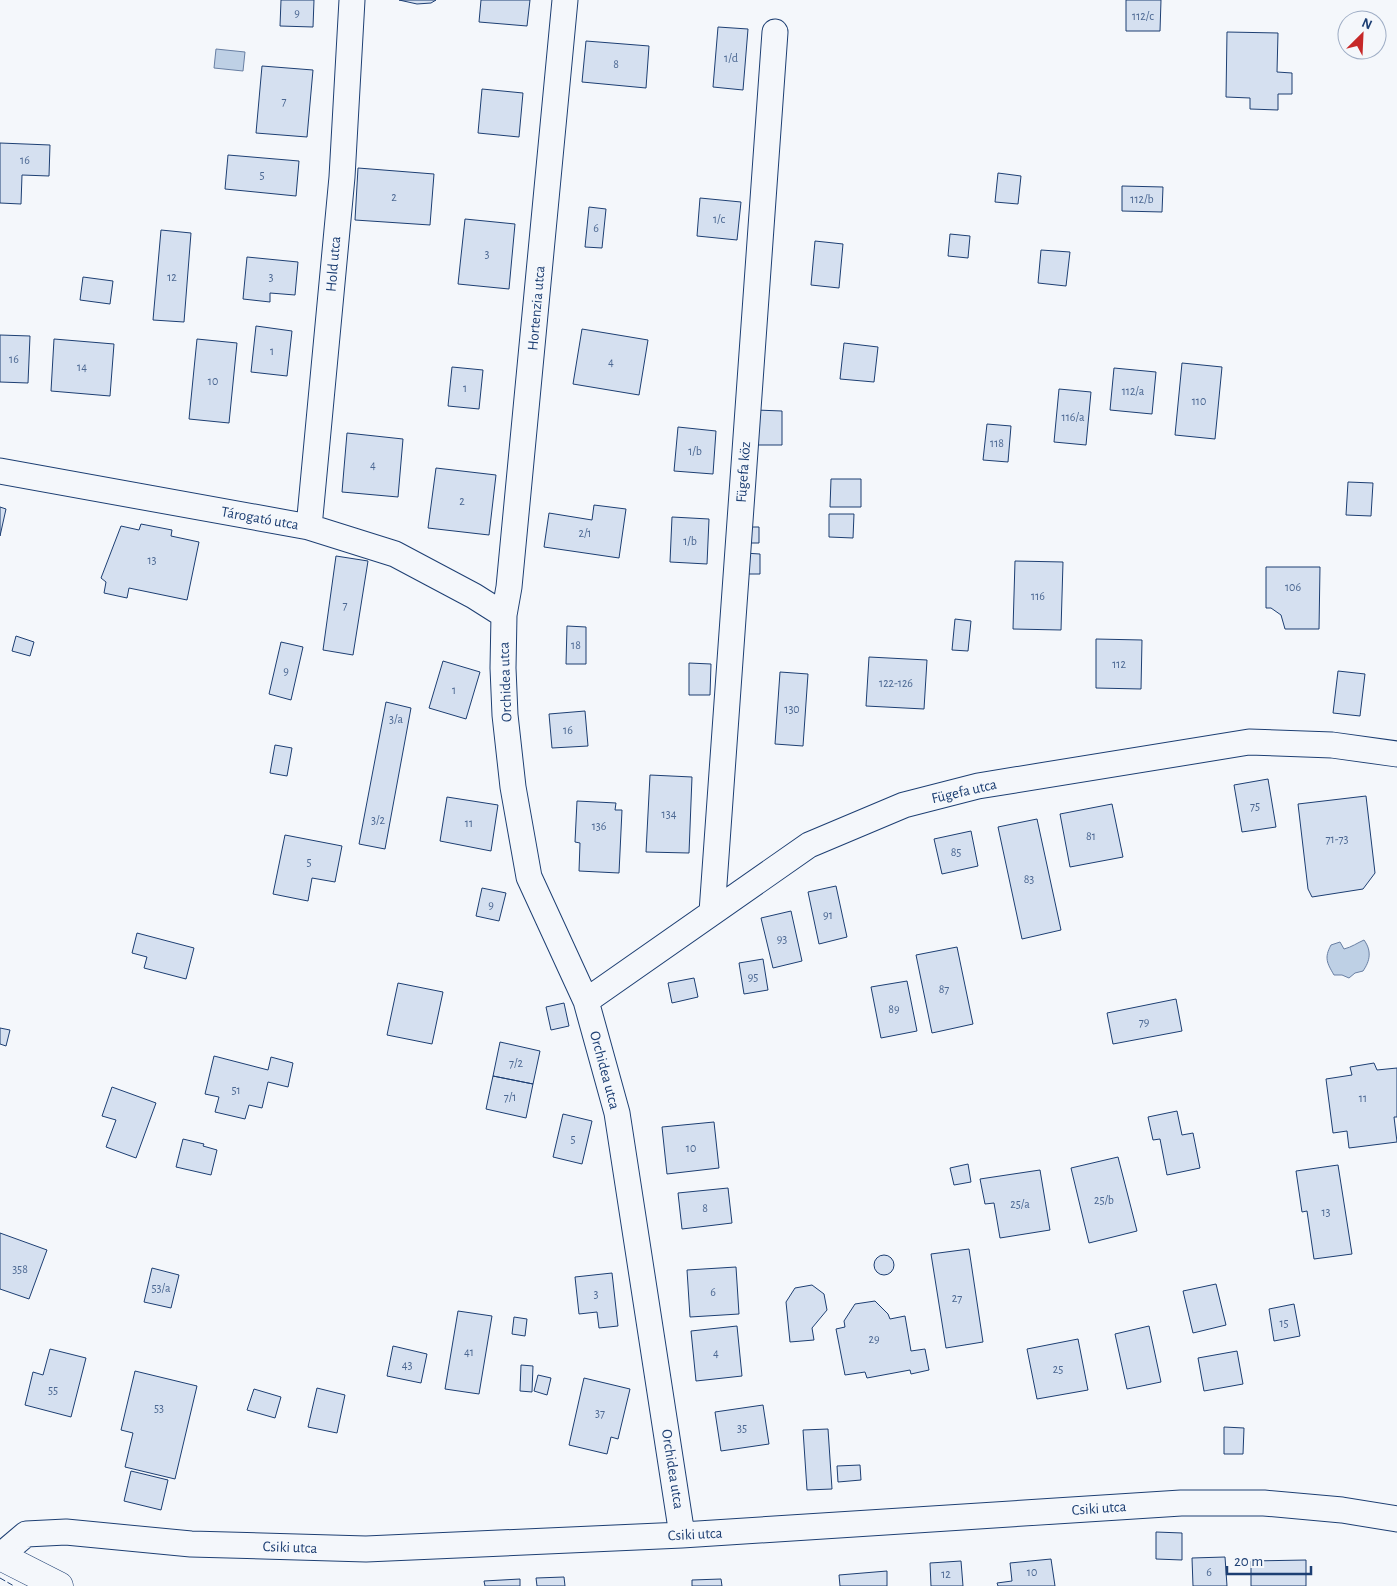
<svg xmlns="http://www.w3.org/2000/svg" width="1397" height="1586" font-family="'Alegreya Sans',sans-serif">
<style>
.water{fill:#bed0e5;stroke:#687fa3}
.building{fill:#d5e0f0;stroke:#1d3f73}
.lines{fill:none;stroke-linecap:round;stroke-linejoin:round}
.minor-casing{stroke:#1d3f73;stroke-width:27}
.primary-casing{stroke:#1d3f73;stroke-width:29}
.minor{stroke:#f4f7fb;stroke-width:25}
.primary{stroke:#f4f7fb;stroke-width:28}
.fence{stroke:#1d3f73;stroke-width:1;stroke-dasharray:6 2.5;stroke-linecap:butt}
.labels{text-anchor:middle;stroke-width:4;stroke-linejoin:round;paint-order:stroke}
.number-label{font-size:12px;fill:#4b6792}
.street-label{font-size:15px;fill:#1d3f73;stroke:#f4f7fb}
</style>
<rect width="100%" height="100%" fill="#f4f7fb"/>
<path class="water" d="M216,49L245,52L243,71L214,68Z
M1364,940C1372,951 1370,961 1363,971L1355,973L1349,978L1342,975H1334C1327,963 1324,958 1331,945L1340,942L1344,949C1352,947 1357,943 1364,940Z"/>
<path class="building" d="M281,0H314L313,27L280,26Z
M399,0H436L431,3L417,4Z
M481,0H530L527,26L479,22Z
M1126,0H1161L1160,31H1126Z
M718,27L748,29L743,90L713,87Z
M1227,32L1278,33L1277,72L1292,73V94H1278V110L1250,109V98L1226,97Z
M586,41L649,46L646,88L582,82Z
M262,66L313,70L307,137L256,133Z
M482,89L523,93L519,137L478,133Z
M0,143L50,145L49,176L22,175L21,204L0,203Z
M228,155L299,161L296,196L225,189Z
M358,168L434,174L430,225L355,220Z
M998,173L1021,176L1018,204L995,202Z
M1122,186L1163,187L1162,212L1122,211Z
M700,198L741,202L737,240L697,236Z
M589,207L606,209L602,248L585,247Z
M465,219L515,224L509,289L458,284Z
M161,230L191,233L184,322L153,320Z
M950,234L970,236L968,258L948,256Z
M815,241L843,244L839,288L811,285Z
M1041,250L1070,252L1066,286L1038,283Z
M247,257L298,262L295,295L270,293V302L243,299Z
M83,277L113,281L110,304L80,300Z
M256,326L292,331L287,376L251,372Z
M582,329L648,340L639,395L573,384Z
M0,335L30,336L28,383L0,382Z
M54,339L114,344L110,396L51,391Z
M197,339L237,343L229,423L189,419Z
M844,343L878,347L874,382L840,379Z
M1182,363L1222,367L1215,439L1175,435Z
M452,367L483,370L479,409L448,406Z
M1114,368L1156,372L1152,414L1110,410Z
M1059,389L1091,392L1086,445L1054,442Z
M756,410L782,411V445H756Z
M987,424L1011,426L1008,462L983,460Z
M678,427L716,431L713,474L674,471Z
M347,433L403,439L398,497L342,492Z
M436,468L496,475L489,535L428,528Z
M831,479H861V507H830Z
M1348,482L1373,483L1371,516L1346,515Z
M594,505L626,509L619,558L544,547L549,513L592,520Z
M0,507L6,509L0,536Z
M829,514H854L853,538L829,537Z
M672,517L709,519L707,564L670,562Z
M141,524L172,530L171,536L199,542L187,600L129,588L127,598L104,593L106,582L101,578L121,526L139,530Z
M747,527H759V543H747Z
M744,553L760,554V574H743Z
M336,556L368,561L353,655L323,650Z
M1015,561L1063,562L1061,630L1013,629Z
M1266,567H1320L1319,629H1285L1281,615L1271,608H1266Z
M955,619L971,621L968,651L952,650Z
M567,626L586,627V664H566Z
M16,636L34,642L30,656L12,651Z
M1096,639L1142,640L1141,689L1096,688Z
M281,642L303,647L291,700L269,694Z
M869,657L927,660L924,709L866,706Z
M443,661L480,672L466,719L429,708Z
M689,663L711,664L710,695H689Z
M1338,671L1365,674L1360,716L1333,713Z
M780,672L808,674L803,746L775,744Z
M386,702L411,708L385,849L359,844Z
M585,711L588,746L552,748L549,714Z
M275,745L292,748L287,776L270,773Z
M650,775L692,777L689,853L646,852Z
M1268,779L1276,827L1242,832L1234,785Z
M1366,796L1375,873L1363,889L1312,897L1308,889L1298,804Z
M447,797L498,805L491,851L440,841Z
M577,801L616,803L615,810H622L619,873L579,871L580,843L575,842Z
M1112,804L1123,857L1070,867L1060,814Z
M1037,819L1061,930L1022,939L998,827Z
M971,831L978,866L942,874L934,839Z
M285,835L342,846L335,882L312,878L308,901L273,894Z
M836,886L847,937L819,944L808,892Z
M482,888L506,893L499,921L476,916Z
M791,911L802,961L773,968L761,918Z
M137,933L194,948L186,979L144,968L147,957L132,953Z
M957,947L973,1024L932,1033L916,955Z
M763,959L768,990L744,994L739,963Z
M694,978L698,997L672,1003L668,983Z
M907,981L917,1031L881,1038L871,987Z
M398,983L443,992L432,1044L387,1035Z
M1176,999L1182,1031L1113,1044L1107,1013Z
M564,1003L569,1026L551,1030L546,1007Z
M0,1028L10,1030L6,1046L0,1044Z
M500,1042L540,1051L533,1084L493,1076Z
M214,1056L268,1070L271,1057L293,1063L288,1087L268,1082L262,1108L249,1105L245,1119L215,1112L219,1097L205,1094Z
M1374,1063L1377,1070L1397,1068V1117H1394L1397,1142L1349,1148L1347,1131L1333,1133L1326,1079L1352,1075L1350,1067Z
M493,1076L533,1084L526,1118L486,1109Z
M112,1087L156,1103L136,1158L106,1147L116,1120L102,1116Z
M1177,1111L1182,1135L1193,1133L1200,1168L1167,1175L1160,1139L1153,1140L1148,1117Z
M563,1114L592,1121L582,1164L553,1157Z
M714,1122L719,1168L667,1174L662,1127Z
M183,1139L204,1144L203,1146L217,1150L211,1175L176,1167Z
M1118,1157L1137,1231L1089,1243L1071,1168Z
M968,1164L971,1182L954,1185L950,1168Z
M1338,1165L1352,1254L1314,1259L1307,1211L1302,1212L1296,1171Z
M1040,1170L1050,1230L1000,1238L994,1203L985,1204L980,1179Z
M728,1188L732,1223L682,1229L678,1193Z
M0,1233L47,1250L29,1299L0,1289Z
M969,1249L983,1342L946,1348L931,1254Z
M874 1265a10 10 0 1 1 20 0a10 10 0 1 1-20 0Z
M736,1267L739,1314L690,1317L687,1270Z
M152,1268L179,1275L171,1308L144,1302Z
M612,1273L618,1326L599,1328L597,1312L579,1314L575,1277Z
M1216,1284L1226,1325L1193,1333L1183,1291Z
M812,1285L824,1294L827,1310L812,1328L814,1340L790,1342L786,1302L795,1288Z
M875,1301L888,1314L890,1319L905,1316L911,1351L925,1349L929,1370L911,1374L910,1370L867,1378L865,1372L845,1375L836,1329L845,1327L844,1321L855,1304Z
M1294,1304L1300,1336L1274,1341L1269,1309Z
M458,1311L492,1316L479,1394L445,1389Z
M514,1317L527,1319L525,1336L512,1334Z
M737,1326L742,1376L696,1381L691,1331Z
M1149,1326L1161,1382L1127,1389L1115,1334Z
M1078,1339L1088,1390L1037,1399L1027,1349Z
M393,1346L427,1354L421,1383L387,1376Z
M50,1349L86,1358L71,1417L25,1405L33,1372L43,1375Z
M1237,1351L1243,1384L1204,1391L1198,1358Z
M521,1365L533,1366L532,1392L520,1391Z
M135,1371L197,1386L175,1479L125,1467L133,1433L121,1430Z
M538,1375L551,1378L547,1395L534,1391Z
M584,1378L630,1389L618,1439L611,1437L607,1454L569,1445Z
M317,1388L345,1395L337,1433L308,1427Z
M254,1389L281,1397L275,1418L247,1410Z
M763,1405L769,1444L721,1451L715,1412Z
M1224,1427L1244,1428L1243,1454H1224Z
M828,1429L832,1489L807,1490L803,1430Z
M860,1465L861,1480L838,1482L837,1466Z
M131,1471L168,1480L161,1510L124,1501Z
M1156,1532L1182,1533V1560L1156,1559Z
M1225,1557L1227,1586H1193L1192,1558Z
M1051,1559L1055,1586H998L997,1583L1012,1581L1010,1563Z
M1306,1560V1586H1251V1561Z
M961,1561L963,1586H931L930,1563Z
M887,1571V1586H840L839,1575Z
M564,1577L565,1586H537L536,1578Z
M520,1579V1586H485L484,1581Z
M721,1579L722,1586H692V1580Z"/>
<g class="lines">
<g class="minor-casing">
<path id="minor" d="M565,0L509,587L504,615L503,668L505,715L513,787L529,877L586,1001L617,1113L682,1535
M0,471L309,527L395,554L474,596L504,615
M309,527L342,177L352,0
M712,912L775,32
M586,1001L809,845L904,805L978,786L1249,742L1332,745L1397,754
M0,1556L26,1534L66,1532L191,1544L366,1549L682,1535L1181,1503H1264L1342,1510L1397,1519"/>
</g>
<g class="primary-casing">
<path id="primary" d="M0,1556L59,1586"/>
</g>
<use href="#minor" class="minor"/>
<use href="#primary" class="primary"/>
<path class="fence" d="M0,1578L14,1586"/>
</g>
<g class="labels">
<g class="number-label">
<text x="297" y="17">9</text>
<text x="1143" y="20">112/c</text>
<text x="731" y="62">1/d</text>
<text x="616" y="68">8</text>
<text x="284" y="105">7</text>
<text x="25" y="164">16</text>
<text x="262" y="179">5</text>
<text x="394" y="201">2</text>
<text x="1142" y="203">112/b</text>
<text x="719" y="223">1/c</text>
<text x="596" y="232">6</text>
<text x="487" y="258">3</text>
<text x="172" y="281">12</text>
<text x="271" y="281">3</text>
<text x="272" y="355">1</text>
<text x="14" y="363">16</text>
<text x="611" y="366">4</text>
<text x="82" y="371">14</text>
<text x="213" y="385">10</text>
<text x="465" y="392">1</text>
<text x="1133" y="395">112/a</text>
<text x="1199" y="405">110</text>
<text x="1073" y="421">116/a</text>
<text x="997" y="447">118</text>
<text x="695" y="455">1/b</text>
<text x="373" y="469">4</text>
<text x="462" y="505">2</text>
<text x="585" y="537">2/1</text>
<text x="690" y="545">1/b</text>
<text x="152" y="564">13</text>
<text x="1293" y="591">106</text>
<text x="1038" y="600">116</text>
<text x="345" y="609">7</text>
<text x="576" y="649">18</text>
<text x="1119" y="668">112</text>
<text x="286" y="675">9</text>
<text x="896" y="687">122-126</text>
<text x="454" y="694">1</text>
<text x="792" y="713">130</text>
<text x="396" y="723">3/a</text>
<text x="568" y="734">16</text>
<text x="1255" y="810">75</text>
<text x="669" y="818">134</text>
<text x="378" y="824">3/2</text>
<text x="469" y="827">11</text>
<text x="599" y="830">136</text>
<text x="1091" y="840">81</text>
<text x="1337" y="843">71-73</text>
<text x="956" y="856">85</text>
<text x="309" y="866">5</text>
<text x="1029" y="883">83</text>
<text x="491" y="909">9</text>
<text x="828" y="919">91</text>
<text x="782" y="943">93</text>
<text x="753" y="981">95</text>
<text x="944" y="993">87</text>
<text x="894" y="1013">89</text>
<text x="1144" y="1026">79</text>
<text x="516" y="1067">7/2</text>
<text x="236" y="1094">51</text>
<text x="510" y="1101">7/1</text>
<text x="1363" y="1102">11</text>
<text x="573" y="1143">5</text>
<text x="691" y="1152">10</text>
<text x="1104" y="1204">25/b</text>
<text x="1020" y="1208">25/a</text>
<text x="705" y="1212">8</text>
<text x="1326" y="1216">13</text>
<text x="20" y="1273">358</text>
<text x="161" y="1292">53/a</text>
<text x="713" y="1296">6</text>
<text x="596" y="1298">3</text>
<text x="957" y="1302">27</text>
<text x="1284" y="1327">15</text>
<text x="874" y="1343">29</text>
<text x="469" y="1356">41</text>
<text x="716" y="1357">4</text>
<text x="407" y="1369">43</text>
<text x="1058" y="1373">25</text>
<text x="53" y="1394">55</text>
<text x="159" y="1412">53</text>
<text x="600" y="1417">37</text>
<text x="742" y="1432">35</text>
<text x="1032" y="1576">10</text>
<text x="1209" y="1576">6</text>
<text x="946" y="1578">12</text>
</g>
<g class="street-label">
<text transform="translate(333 264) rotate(-85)" y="5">Hold utca</text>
<text transform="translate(536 308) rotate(-85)" y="5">Hortenzia utca</text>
<text transform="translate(743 472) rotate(-86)" y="5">Fügefa köz</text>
<text transform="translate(260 518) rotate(10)" y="5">Tárogató utca</text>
<text transform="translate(505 682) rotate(-92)" y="5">Orchidea utca</text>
<text transform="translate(964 791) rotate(-13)" y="5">Fügefa utca</text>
<text transform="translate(605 1070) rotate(75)" y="5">Orchidea utca</text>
<text transform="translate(673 1469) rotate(81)" y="5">Orchidea utca</text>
<text transform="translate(1099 1508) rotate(-4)" y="5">Csiki utca</text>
<text transform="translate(695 1534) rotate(-3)" y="5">Csiki utca</text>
<text transform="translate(290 1547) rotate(2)" y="5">Csiki utca</text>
</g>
</g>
<g transform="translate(1362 35) rotate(24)"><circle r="24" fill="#f4f7fb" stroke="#9eadc5"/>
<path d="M0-4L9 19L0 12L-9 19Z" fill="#c62828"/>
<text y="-8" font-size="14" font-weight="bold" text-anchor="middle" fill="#1d3f73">N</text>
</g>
<path d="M1227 1566v8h84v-8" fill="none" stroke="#1d3f73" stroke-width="2.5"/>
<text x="1234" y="1566" font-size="15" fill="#1d3f73" stroke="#f4f7fb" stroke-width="4" paint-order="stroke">20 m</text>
</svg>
